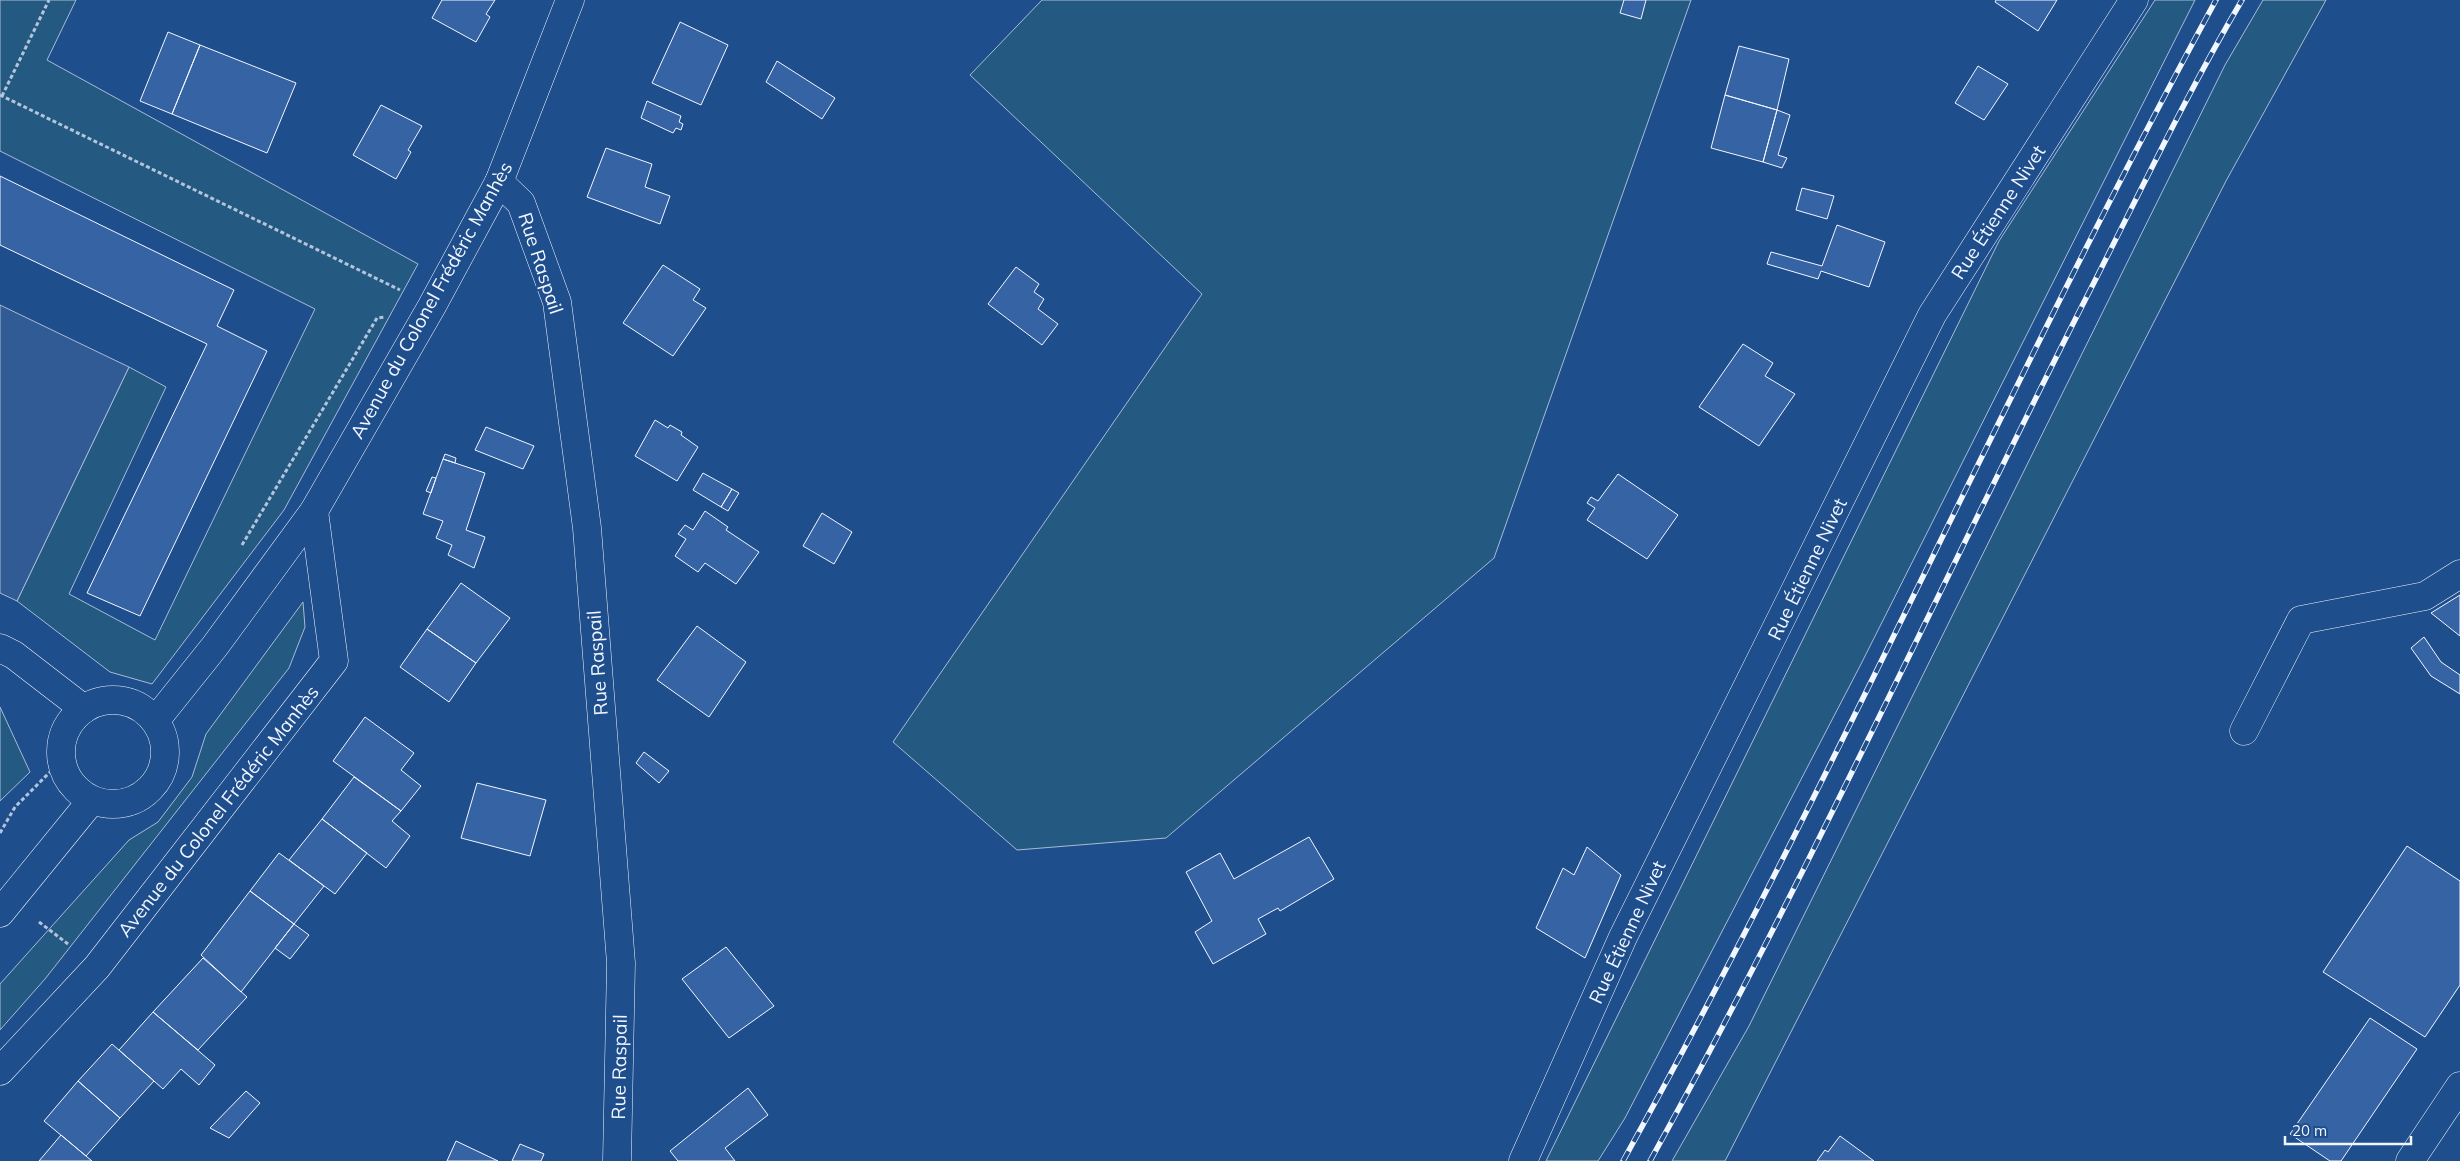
<svg xmlns="http://www.w3.org/2000/svg" width="2460" height="1161" font-family="Mulish,sans-serif">
<style>
.green{fill:#245a82;stroke:#a8bbd7}
.parking{fill:#305b95;stroke:#a8bbd7}
.building{fill:#3563a3;stroke:#f2f6ff}
.lines{fill:none;stroke-linecap:round;stroke-linejoin:round}
.street-casing{stroke:#f2f6ff;stroke-width:29}
.secondary-casing{stroke:#f2f6ff;stroke-width:29}
.primary-casing{stroke:#f2f6ff;stroke-width:29}
.path{stroke:#b3c4dc;stroke-width:3;stroke-dasharray:4 2.5;stroke-linecap:butt}
.street{stroke:#1f4e8c;stroke-width:28}
.secondary{stroke:#1f4e8c;stroke-width:28}
.primary{stroke:#1f4e8c;stroke-width:28}
.rail-casing{stroke:#f2f6ff;stroke-width:5.5}
.rail{stroke:#1f4e8c;stroke-width:4;stroke-dasharray:11;stroke-linecap:butt}
.labels{text-anchor:middle;stroke-width:4;stroke-linejoin:round;paint-order:stroke}
.street-label{font-size:19px;fill:#f2f6ff;stroke:#1f4e8c}
</style>
<rect width="100%" height="100%" fill="#1f4e8c"/>
<path class="green" d="M0,0H76L47,60L418,264L284,510L152,684L110,672L17,601L129,367L166,387L69,594L155,640L315,309L0,151Z
M1042,0H1691L1494,558L1166,838L1017,850L893,742L1202,294L970,75Z
M2155,0H2195L1860,666L1625,1118L1598,1161H1546L1999,241Z
M2263,0H2326L2226,181L1725,1161H1672L1749,1026L2225,65Z
M303,602L305,627L289,668L45,979L0,1030V984L129,840L158,822L192,777L206,734Z
M0,707L30,772L0,801Z"/>
<path class="parking" d="M0,305L129,367L17,601L0,593Z"/>
<path class="building" d="M442,0H495L486,14L490,17L476,42L432,18Z
M1624,0H1646L1641,19L1620,13Z
M1996,0H2057L2038,31L1995,2Z
M680,22L728,45L701,105L652,83Z
M168,32L200,45L172,114L140,101Z
M200,45L296,83L267,153L172,114Z
M1739,46L1789,59L1777,110L1725,95Z
M777,61L835,98L822,119L766,82Z
M1978,66L2008,84L1984,120L1955,103Z
M1725,95L1777,110L1763,162L1711,148Z
M647,101L681,116L679,122L683,124L681,130L676,128L673,133L641,118Z
M381,105L422,126L408,150L411,152L396,179L353,155Z
M1777,110L1790,115L1778,155L1787,158L1782,168L1763,162Z
M606,148L652,164L645,187L670,196L660,224L587,197Z
M0,176L234,290L217,326L267,351L140,616L87,593L207,344L0,245Z
M1802,188L1834,196L1827,219L1796,210Z
M1837,225L1885,242L1869,287L1821,271L1818,279L1767,264L1771,252L1822,266Z
M663,265L700,289L693,300L706,308L673,356L623,323Z
M1016,267L1039,284L1034,292L1044,299L1038,309L1058,324L1042,345L988,304Z
M1743,344L1773,363L1765,376L1795,394L1759,446L1699,407Z
M655,420L668,428L670,425L682,432L681,435L698,447L677,481L635,456Z
M486,427L534,446L523,469L475,450Z
M445,454L456,458L455,463L443,459Z
M443,459L485,473L466,530L485,537L474,568L448,555L452,545L436,538L443,521L423,514Z
M703,473L732,489L721,507L693,490Z
M1618,474L1678,515L1647,559L1587,520L1595,508L1587,503L1591,497L1598,501Z
M432,477L436,478L431,493L426,491Z
M732,489L739,493L728,511L721,507Z
M705,511L728,527L726,530L759,552L736,584L705,563L698,572L675,556L686,539L678,534L685,525L693,530Z
M822,513L852,532L834,564L803,546Z
M461,583L510,618L476,663L427,629Z
M2460,595V636L2431,613Z
M697,626L746,662L709,717L657,680Z
M427,629L476,663L449,702L400,667Z
M2424,637L2441,662L2460,675V694L2431,676L2411,648Z
M365,717L414,753L401,770L421,786L401,811L333,761Z
M644,752L669,771L659,783L636,763Z
M354,777L401,811L392,821L410,836L386,868L322,819Z
M477,783L546,800L530,856L461,838Z
M322,819L367,853L335,894L289,860Z
M1309,837L1334,879L1280,911L1278,908L1258,919L1266,934L1213,964L1195,932L1212,921L1186,872L1220,853L1234,879Z
M2407,846L2460,881V985L2425,1037L2323,972Z
M1587,847L1621,875L1585,958L1536,928L1563,868L1574,875Z
M279,853L324,886L294,924L250,891Z
M250,891L294,924L241,992L201,955Z
M294,924L309,935L290,959L275,948Z
M726,947L774,1006L729,1038L682,979Z
M203,958L247,997L198,1050L153,1012Z
M153,1012L215,1065L199,1085L181,1069L163,1089L119,1050Z
M2370,1018L2417,1049L2341,1161H2330L2290,1134Z
M112,1044L154,1081L120,1118L78,1081Z
M78,1081L120,1118L86,1156L44,1121Z
M748,1088L768,1115L725,1148L735,1161H678L670,1151Z
M246,1091L260,1103L229,1138L210,1128Z
M61,1135L86,1156L92,1161H39Z
M1840,1136L1874,1161H1817L1825,1150L1828,1152Z
M456,1141L498,1161H447Z
M520,1144L544,1154L541,1161H512Z"/>
<g class="lines">
<g class="street-casing">
<path id="street" d="M499,182L521,203L557,302L587,528L621,963L617,1161
M0,648L14,655L84,709
M2244,731L2301,620L2425,596L2460,574
M0,1071L97,967L334,661L314,511
M1523,1161L1623,937L1932,315L2134,0"/>
</g>
<g class="secondary-casing">
<path id="secondary" d="M61 752a52 52 0 1 1 104 0a52 52 0 1 1-104 0Z
M155,721L215,646L314,511L432,306L499,182L570,0
M0,913L92,800"/>
</g>
<g class="primary-casing">
<path id="primary" d="M2410,1161L2460,1086"/>
</g>
<path class="path" d="M0,95L400,290
M2,96L49,0
M242,545L377,318L385,317
M0,833L15,807L61,761
M39,922L68,944"/>
<use href="#street" class="street"/>
<use href="#secondary" class="secondary"/>
<use href="#primary" class="primary"/>
<g class="rail-casing">
<path id="rail" d="M1623,1161C1834,781 2008,382 2216,0
M1650,1161C1805,882 1937,592 2081,308C2134,205 2183,100 2242,0"/>
</g>
<use href="#rail" class="rail"/>
</g>
<g class="labels">
<g class="street-label">
<text transform="translate(1998 212) rotate(-57)" y="7">Rue Étienne Nivet</text>
<text transform="translate(541 263) rotate(72)" y="7">Rue Raspail</text>
<text transform="translate(431 300) rotate(-61)" y="7">Avenue du Colonel Frédéric Manhès</text>
<text transform="translate(1807 569) rotate(-64)" y="7">Rue Étienne Nivet</text>
<text transform="translate(597 663) rotate(-94)" y="7">Rue Raspail</text>
<text transform="translate(218 811) rotate(-52)" y="7">Avenue du Colonel Frédéric Manhès</text>
<text transform="translate(1627 932) rotate(-65)" y="7">Rue Étienne Nivet</text>
<text transform="translate(619 1067) rotate(-89)" y="7">Rue Raspail</text>
</g>
</g>
<path d="M2285 1136v8h126v-8" fill="none" stroke="#f2f6ff" stroke-width="2.5"/>
<text x="2292" y="1136" font-size="15" fill="#f2f6ff" stroke="#1f4e8c" stroke-width="4" paint-order="stroke">20 m</text>
</svg>
